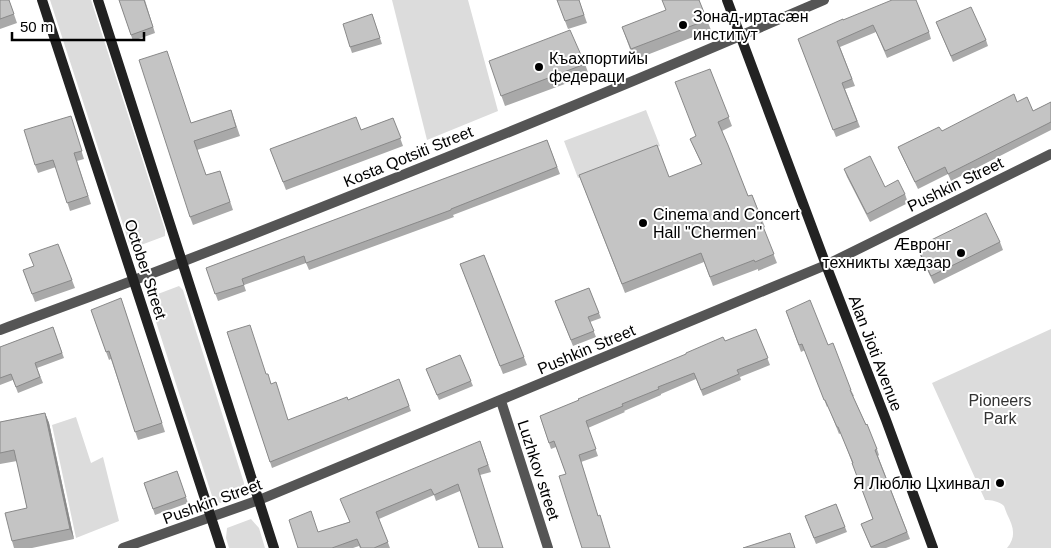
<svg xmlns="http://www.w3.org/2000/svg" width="1051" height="548" font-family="Arial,sans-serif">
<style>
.green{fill:#dcdcdc}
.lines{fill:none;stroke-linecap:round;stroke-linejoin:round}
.street{stroke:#555;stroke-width:10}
.secondary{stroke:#222;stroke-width:10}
.wall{fill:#a9a9a9}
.shaded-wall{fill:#898989}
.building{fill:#c4c4c4;stroke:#898989}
.poi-dot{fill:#000;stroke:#fff;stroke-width:2}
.labels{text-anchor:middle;stroke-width:4;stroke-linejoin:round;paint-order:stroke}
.poi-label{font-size:16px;fill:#000;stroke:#fff;text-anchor:start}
.street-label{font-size:16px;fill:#000;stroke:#fff}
.park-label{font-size:16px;fill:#333;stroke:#fff}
</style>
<rect width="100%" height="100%" fill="#fff"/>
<path class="green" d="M50,0H91L165,230V236L133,248L129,243Z
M392,0H468L498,111L427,140Z
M646,110L660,146L578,178L564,141Z
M179,286L183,290L244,483L245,494L220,503L212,496L150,303V297Z
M1051,329V548H1007C1017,536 1013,526 1007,514C1006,511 1005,509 1004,506C999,501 991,500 985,500L932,383Z
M76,417L91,463L103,457L119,521L76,538L52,425Z
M251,519L259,528L265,548H229L226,538L227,528Z"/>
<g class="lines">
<path class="street" d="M0,330C61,307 123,285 184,261C399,178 613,91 824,0
M501,401L548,548
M123,548L259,500L826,265L1051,154"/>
<path class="secondary" d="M42,0L221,548
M98,0L274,548
M727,0L826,265L886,420L933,548"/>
</g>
<path class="wall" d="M0,0H9L17,23L0,29Z
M119,0H145L155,33L133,41Z
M557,0H579L587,23L568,29Z
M699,0L711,30L634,60L622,27Z
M372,14L382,44L352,53L350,47Z
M843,20L929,32L931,39L887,58L876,32L840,47L855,86L845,89L860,127L836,137L798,39Z
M936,22L986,40L988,46L953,62Z
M489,61L585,64L589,75L505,106Z
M710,69L732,126L722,131L748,196L752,195L765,227L763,228L777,263L758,271V269L713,286L704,262L625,293L579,175L669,177L702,165L690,139L696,137Z
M1017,102L1033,111L1051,102V130L951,181L948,174L918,189L901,154L898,147L942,131Z
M231,110L240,136L197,150L206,175L220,171L233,210L193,225L190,217L191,123Z
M393,118L403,146L286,190L270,149L361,130Z
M73,124L84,159L77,161L91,204L70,211L56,167L38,173L35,165Z
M547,140L560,174L453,215L454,217L309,270L306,263L244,285L246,291L218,301L206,268Z
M844,169L885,187L905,194L908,203L870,222L847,177Z
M1000,242L1003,250L934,284L920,255L917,247Z
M484,255L527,365L503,374L460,264Z
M34,266L72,280L75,288L35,302L23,270Z
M589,288L601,318L590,322L596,337L573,346L555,301Z
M124,307L165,432L138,440L111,359L109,360L91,310Z
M786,311L828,345L851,390L854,396H853L877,449L879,455L878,456L910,539L886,548H871L861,524L873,519L841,433L839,434L828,406L827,407L805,350L801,352Z
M53,327L64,358L37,368L43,383L18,393L13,380L0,385V347Z
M756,329L770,365L740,377L741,380L703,396L696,379L661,394V395L624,411L625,412L588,428L598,456L581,462L598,516L610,548L566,474L556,447L551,449L540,416Z
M227,332L266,374L288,420L348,400L399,379L411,411L272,468Z
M460,355L473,386L439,400L426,369Z
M45,413L49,423L74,539L32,548H14L12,541L27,508L17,461L0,464V422Z
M480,441L491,472L480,475L460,491L436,501L434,495L379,519L390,548H360L359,546L353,548H298L319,532L349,522Z
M177,471L188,503L155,515L144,483Z
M836,504L847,532L816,544L805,516Z"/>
<path class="shaded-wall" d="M45,413L49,423L74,539L70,529Z"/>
<path class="building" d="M0,0H9L14,14L0,19Z
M119,0H144L153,27L131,35Z
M557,0H579L584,15L565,21Z
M662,0H699L707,20L631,49L622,27L666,10Z
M892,0H916L929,32L885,51L873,25L837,41L852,79L842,83L857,121L833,130L798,39L843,19V20Z
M971,7L986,40L951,56L936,22Z
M372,14L380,38L350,47L343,24Z
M570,30L585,64L501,96L489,61Z
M167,51L191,123L231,110L236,127L194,141L206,175L220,171L230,202L190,217L139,60Z
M710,69L729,117L718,122L728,145L748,196L752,195L761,218L760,219L774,254L755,262L754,260L710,277L701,253L622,284L579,175L657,145L669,177L702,164L690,139L696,136L675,82Z
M1014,94L1017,102L1027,97L1033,111L1051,102V122L948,174L945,167L915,182L898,147L939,127L942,131Z
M71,116L82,151L74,153L88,196L67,203L53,160L35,165L24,130Z
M356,117L361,130L393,118L401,138L283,182L270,149Z
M547,140L557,167L451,209V210L306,263L304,256L242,279L244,285L215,294L206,268Z
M870,156L885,187L898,180L905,194L867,214L844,169Z
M986,213L1000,242L931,276L917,247Z
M58,244L72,280L32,294L23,270L34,266L29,254Z
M484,255L524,357L500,366L460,264Z
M589,288L599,313L588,317L594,331L571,340L555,301Z
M121,298L162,423L135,432L109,351L106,352L91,310Z
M810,300L828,345L833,343L851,390H850L866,425L867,424L877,449L875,450L907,532L871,547L861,524L873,519L852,463H853L838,427H837L825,400H824L802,344L799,345L786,311Z
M250,325L266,374H268L271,384L276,382L288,420L347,397L348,400L399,379L409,406L270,462L227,332Z
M53,327L62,353L35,363L40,377L16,387L11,374L0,378V347Z
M756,329L768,358L737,370L739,374L701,390L694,373L658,387L659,389L622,404L623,406L586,421L596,449L579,455L598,516L600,515L610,548H582L559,476L566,474L554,441L549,443L540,416L579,400L578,399L686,354V353L723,337L725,341Z
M460,355L471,381L437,395L426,369Z
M45,413L70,529L12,541L5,513L27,508L14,450L0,453V422Z
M480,441L488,465L478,469L503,548H479L458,484L434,495L431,489L376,512L388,542L374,548H361L357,539L332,548H298L289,520L311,511L318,532L350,522L340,499Z
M177,471L186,497L153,509L144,483Z
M836,504L845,527L814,538L805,516Z
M790,533L795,548H743Z"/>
<g class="poi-dot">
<circle cx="683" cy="25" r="5"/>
<circle cx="539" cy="67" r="5"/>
<circle cx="643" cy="223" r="5"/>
<circle cx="961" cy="253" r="5"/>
<circle cx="1000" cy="483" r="5"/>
</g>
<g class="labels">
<g class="poi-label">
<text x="693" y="22">Зонад-иртасæн<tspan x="693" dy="18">институт</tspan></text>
<text x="549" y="64">Къахпортийы<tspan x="549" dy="18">федераци</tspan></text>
<text x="653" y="220">Cinema and Concert<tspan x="653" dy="18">Hall "Chermen"</tspan></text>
<text x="951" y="250" text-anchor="end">Æвpонг<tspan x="951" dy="18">техникты хæдзар</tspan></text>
<text x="990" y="489" text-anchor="end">Я Люблю Цхинвал</text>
</g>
<g class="street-label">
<text transform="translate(408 156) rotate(-22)" y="6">Kosta Qotsiti Street</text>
<text transform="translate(955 184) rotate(-26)" y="6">Pushkin Street</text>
<text transform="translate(146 269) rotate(72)" y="6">October Street</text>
<text transform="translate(586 349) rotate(-23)" y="6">Pushkin Street</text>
<text transform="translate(876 353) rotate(69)" y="6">Alan Jioti Avenue</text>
<text transform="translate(539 470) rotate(72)" y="6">Luzhkov street</text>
<text transform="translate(212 501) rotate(-20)" y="6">Pushkin Street</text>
</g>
<g class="park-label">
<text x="1000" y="406">Pioneers<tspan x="1000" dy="18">Park</tspan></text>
</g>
</g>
<path d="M12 32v8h132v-8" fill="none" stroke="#000000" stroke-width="2.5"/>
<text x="20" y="32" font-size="15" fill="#000000" stroke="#ffffff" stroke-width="4" paint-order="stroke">50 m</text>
</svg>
